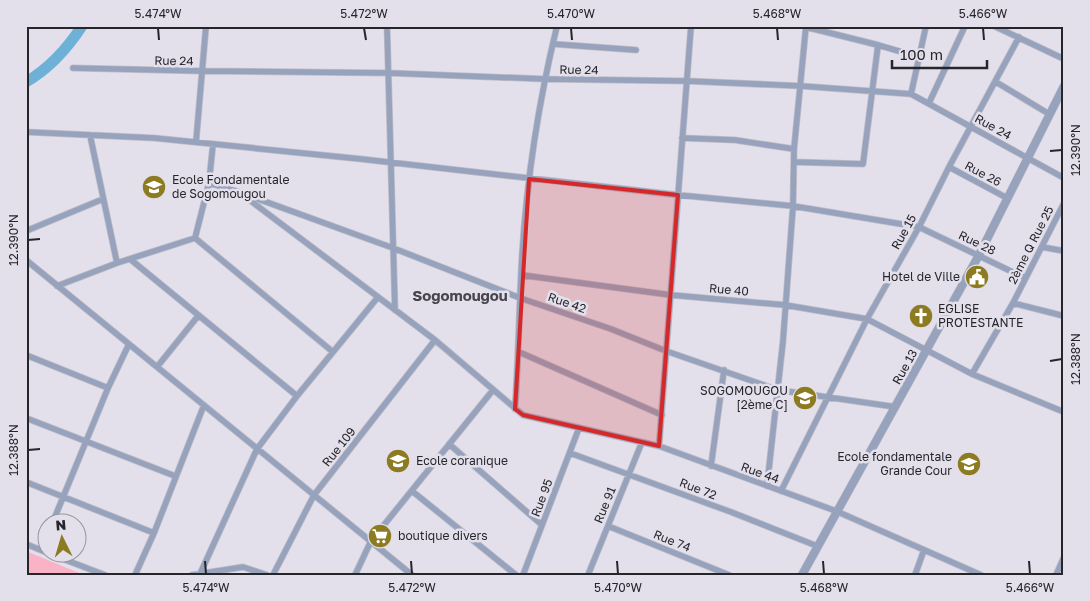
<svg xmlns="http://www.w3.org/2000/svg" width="1090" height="601" font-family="'Golos Text',sans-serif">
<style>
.green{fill:#fab3c6}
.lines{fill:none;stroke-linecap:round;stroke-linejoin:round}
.river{stroke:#6eb1d6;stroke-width:11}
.minor-casing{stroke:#c1bec9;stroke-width:7}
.tertiary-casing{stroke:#c1bec9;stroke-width:9}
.minor{stroke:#97a3bc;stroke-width:5.5}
.tertiary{stroke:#97a3bc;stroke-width:8}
.marked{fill:#d62828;fill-opacity:0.2;stroke:#d62828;stroke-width:4;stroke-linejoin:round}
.ticks{fill:none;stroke:#26252a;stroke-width:2}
.labels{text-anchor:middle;stroke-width:5;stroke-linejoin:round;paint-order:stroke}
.street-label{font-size:12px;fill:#26252a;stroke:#e3e0ec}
.poi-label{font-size:12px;fill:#26252a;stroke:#e3e0ec;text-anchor:start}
.quarter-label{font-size:15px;font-weight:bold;fill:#48454e;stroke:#e3e0ec}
.neatline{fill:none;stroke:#26252a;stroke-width:2}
.ticks-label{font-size:12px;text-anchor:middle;fill:#26252a}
</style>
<rect width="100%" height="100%" fill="#e3e0ec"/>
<path class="green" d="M26,551L84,575H26Z"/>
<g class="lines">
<path class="river" d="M26,82C50,68 67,49 82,26"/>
<g class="minor-casing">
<path id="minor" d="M387,26L395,310
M994,26L1064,59
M806,27L878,45L919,57
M553,44L636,50
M73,68L202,71L389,73L544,79L687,81L801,86L911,94L1064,178
M996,82L1049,114
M911,94L926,26
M929,103L965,26
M26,132L154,138L361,159L678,195L793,206L919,227L1025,278
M90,135L117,263
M682,138L735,140L794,149
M196,142L206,26
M794,162L863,164L878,45
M949,167L1007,198
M209,183L239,192L393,248L520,298L611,329L666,351L778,390L896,407
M239,192L435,340L523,415L659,446L836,511L981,575
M26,231L103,199
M195,238L333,352
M195,238L209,183L213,144
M1042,247L1064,251
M130,259L297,396
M26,260L412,575
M521,275L671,295L785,305L867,319L972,374L1064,412
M57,286L117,263L195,238
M1013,303L1064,316
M519,352L662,415
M26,355L108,388
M157,367L198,316
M972,374L1013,303L1064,203
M515,409C518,364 519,320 521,275C525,191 537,108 557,26
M26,418L175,476
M449,444L542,525
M659,446L691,26
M570,453L731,512L817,546
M711,466L724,370
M26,482L154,533
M767,486L783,341L793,206L794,149L806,26
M412,491L516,575
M781,491L867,319L919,227L949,167L1019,37
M52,524L108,388L129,344
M608,526L729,575
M26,544L48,553
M41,550L48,535
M50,554L105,575
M200,574L257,449L297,396L378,297
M135,575L154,533L204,405
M192,575L243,567L267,575
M273,575L314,495L435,340
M355,575L371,541L493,390
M523,575L579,428
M588,575L642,442
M915,575L924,550
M1056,575L1064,557"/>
</g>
<g class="tertiary-casing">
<path id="tertiary" d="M802,575L979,255L1064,86"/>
</g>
<use href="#minor" class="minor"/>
<use href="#tertiary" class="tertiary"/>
</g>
<path class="marked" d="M529,179L678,195L659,446L523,415L515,409Z"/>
<path class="ticks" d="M158,28L159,40M364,28L366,40M571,28L572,40M777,28L778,40M983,28L984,40M1050,151L1062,150M28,240L40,239M1050,361L1062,359M28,450L40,449M205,561L206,574M411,561L412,574M617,561L618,574M823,561L824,574M1029,561L1030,574"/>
<defs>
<g id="school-disc" transform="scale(1.25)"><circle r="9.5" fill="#8c7b21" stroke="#e3e0ec"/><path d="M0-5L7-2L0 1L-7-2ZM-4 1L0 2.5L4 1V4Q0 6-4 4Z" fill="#fff"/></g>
<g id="civic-disc" transform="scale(1.25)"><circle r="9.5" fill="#8c7b21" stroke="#e3e0ec"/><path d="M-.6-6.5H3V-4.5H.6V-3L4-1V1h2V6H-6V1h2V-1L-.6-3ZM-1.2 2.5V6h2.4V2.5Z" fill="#fff"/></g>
<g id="church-disc" transform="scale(1.25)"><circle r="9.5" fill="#8c7b21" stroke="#e3e0ec"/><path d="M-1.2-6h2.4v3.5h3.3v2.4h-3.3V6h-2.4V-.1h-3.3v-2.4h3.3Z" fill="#fff"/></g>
<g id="supermarket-disc" transform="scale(1.25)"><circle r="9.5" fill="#8c7b21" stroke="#e3e0ec"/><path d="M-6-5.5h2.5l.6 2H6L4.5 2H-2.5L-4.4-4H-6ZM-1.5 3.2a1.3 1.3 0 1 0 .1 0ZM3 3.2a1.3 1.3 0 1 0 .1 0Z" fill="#fff"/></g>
</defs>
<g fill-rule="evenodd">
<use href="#school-disc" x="154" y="187"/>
<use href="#civic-disc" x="977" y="277"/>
<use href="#church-disc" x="921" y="316"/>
<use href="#school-disc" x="805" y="398"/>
<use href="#school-disc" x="398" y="461"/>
<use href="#school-disc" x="969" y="464"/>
<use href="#supermarket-disc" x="380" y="536"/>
</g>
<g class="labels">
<g class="street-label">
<text transform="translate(174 61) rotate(1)" y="4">Rue 24</text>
<text transform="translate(579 70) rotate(1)" y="4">Rue 24</text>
<text transform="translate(993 127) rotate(29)" y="4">Rue 24</text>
<text transform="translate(983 174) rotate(28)" y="4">Rue 26</text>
<text transform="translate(904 232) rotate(-61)" y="4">Rue 15</text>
<text transform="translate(977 243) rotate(26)" y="4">Rue 28</text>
<text transform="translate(1031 245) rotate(-63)" y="4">2ème Q Rue 25</text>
<text transform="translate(729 290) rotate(5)" y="4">Rue 40</text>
<text transform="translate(567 303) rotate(19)" y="4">Rue 42</text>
<text transform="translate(905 367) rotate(-61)" y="4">Rue 13</text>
<text transform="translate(339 447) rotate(-52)" y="4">Rue 109</text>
<text transform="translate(760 473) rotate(20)" y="4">Rue 44</text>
<text transform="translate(698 489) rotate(21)" y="4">Rue 72</text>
<text transform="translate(542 498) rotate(-69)" y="4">Rue 95</text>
<text transform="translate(605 505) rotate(-68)" y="4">Rue 91</text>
<text transform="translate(672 541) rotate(22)" y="4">Rue 74</text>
</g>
<g class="poi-label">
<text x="172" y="184">Ecole Fondamentale<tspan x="172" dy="14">de Sogomougou</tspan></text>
<text x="960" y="281" text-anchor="end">Hotel de Ville</text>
<text x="938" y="313">EGLISE<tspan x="938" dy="14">PROTESTANTE</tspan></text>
<text x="788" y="395" text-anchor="end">SOGOMOUGOU<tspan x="788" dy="14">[2ème C]</tspan></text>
<text x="952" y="461" text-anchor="end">Ecole fondamentale<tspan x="952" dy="14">Grande Cour</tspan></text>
<text x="416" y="465">Ecole coranique</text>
<text x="398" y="540">boutique divers</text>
</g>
<g class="quarter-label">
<text x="460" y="301">Sogomougou</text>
</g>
</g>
<rect width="1090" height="601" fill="none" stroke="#e3e0ec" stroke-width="55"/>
<g transform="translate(62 538) rotate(355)"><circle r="24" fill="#e3e0ec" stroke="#97959e"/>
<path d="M0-4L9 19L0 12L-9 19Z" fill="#8c7b21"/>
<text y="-8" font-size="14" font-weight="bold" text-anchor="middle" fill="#26252a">N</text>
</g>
<path d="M892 60v8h95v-8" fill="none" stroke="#26252a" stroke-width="2.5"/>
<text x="900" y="60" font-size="15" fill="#26252a" stroke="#e3e0ec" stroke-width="4" paint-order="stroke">100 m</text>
<rect x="28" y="28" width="1034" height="546" class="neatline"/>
<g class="ticks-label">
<text x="158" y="18">5.474°W</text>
<text x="364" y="18">5.472°W</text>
<text x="571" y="18">5.470°W</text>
<text x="777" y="18">5.468°W</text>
<text x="983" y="18">5.466°W</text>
<text transform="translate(1076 150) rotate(-90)" y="4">12.390°N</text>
<text transform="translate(14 240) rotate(-90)" y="4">12.390°N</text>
<text transform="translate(1076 359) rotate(-90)" y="4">12.388°N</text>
<text transform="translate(14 450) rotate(-90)" y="4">12.388°N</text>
<text x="206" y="592">5.474°W</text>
<text x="412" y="592">5.472°W</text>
<text x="618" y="592">5.470°W</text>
<text x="824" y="592">5.468°W</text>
<text x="1030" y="592">5.466°W</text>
</g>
</svg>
